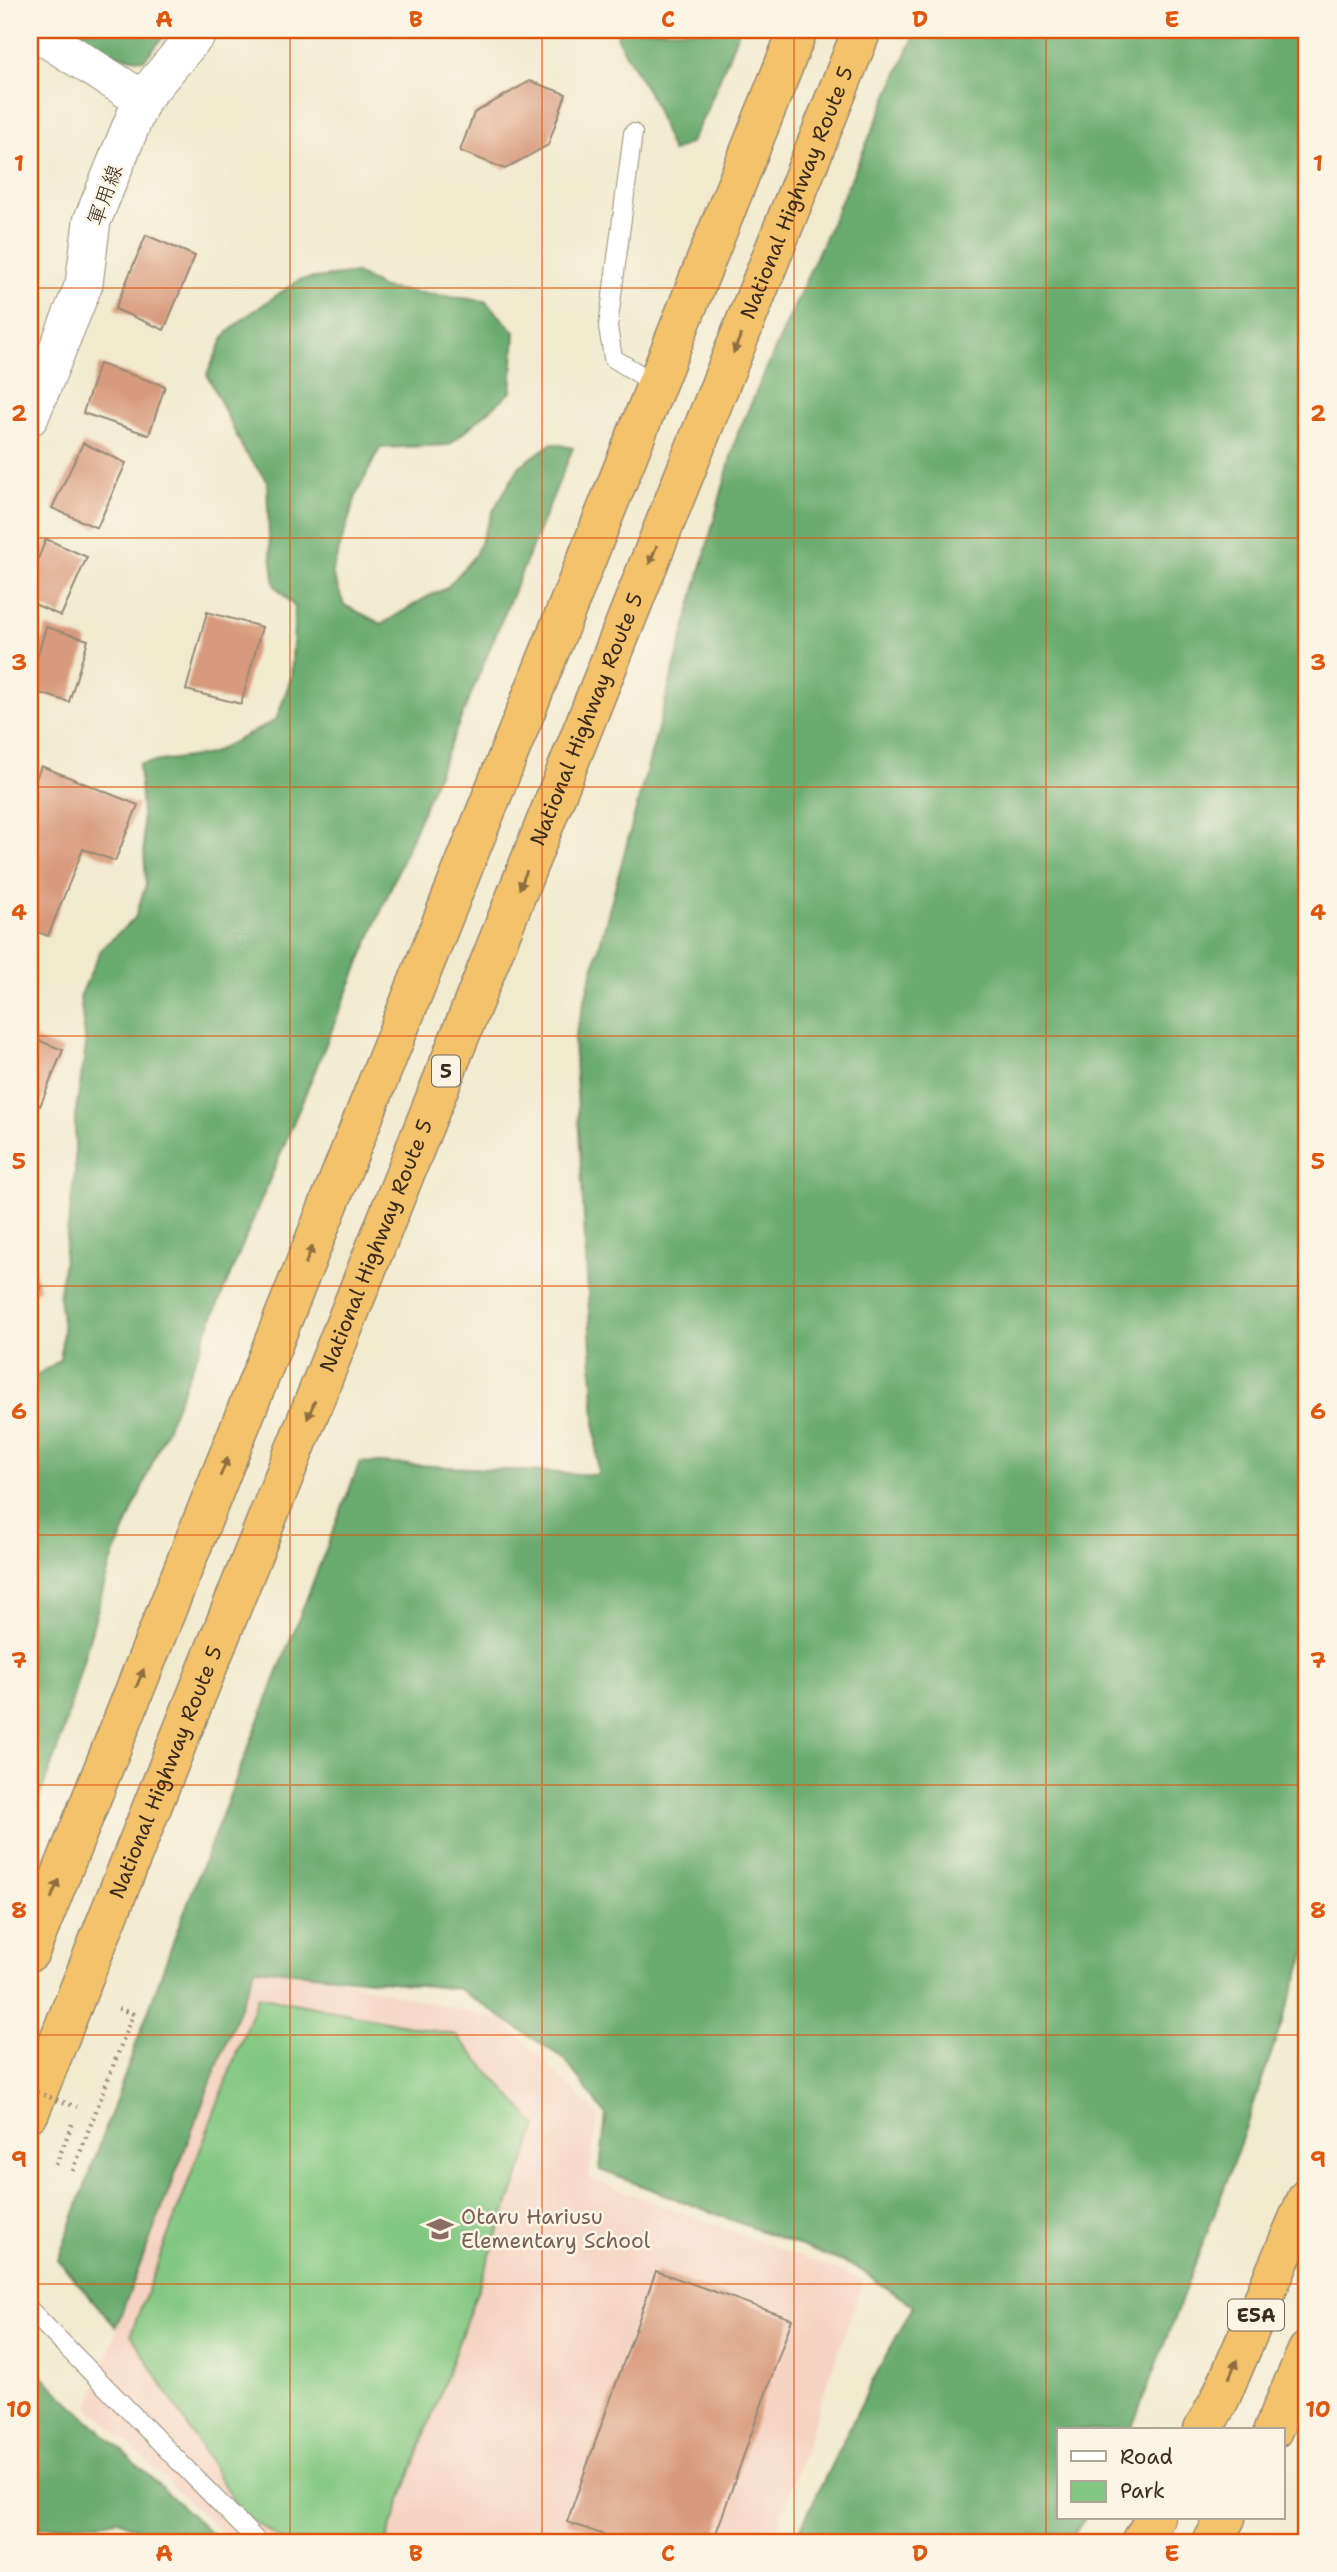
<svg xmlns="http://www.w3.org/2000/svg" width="1337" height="2572" font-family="'Shantell Sans','Klee One',sans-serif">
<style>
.built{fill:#f5d3c2}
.green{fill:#83c882;stroke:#5f7950;stroke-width:2}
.forest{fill:#6aac70;stroke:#526b47;stroke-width:2}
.building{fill:#d89a7c}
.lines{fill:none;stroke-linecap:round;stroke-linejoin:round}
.service-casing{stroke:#968a76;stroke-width:20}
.minor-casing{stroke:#968a76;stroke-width:39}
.trunk-casing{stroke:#968a76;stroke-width:41}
.motorway-casing{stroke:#968a76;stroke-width:41}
.path{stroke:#968a76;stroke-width:4.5;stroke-dasharray:2 5;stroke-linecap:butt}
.service{stroke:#fff;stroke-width:18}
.minor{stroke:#fff;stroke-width:37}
.trunk{stroke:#f3c26a;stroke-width:38}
.motorway{stroke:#f3c26a;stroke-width:38}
.path-bridge{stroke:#968a76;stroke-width:4.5;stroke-dasharray:2 5;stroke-linecap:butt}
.oneway{fill:#8e6e40}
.grid{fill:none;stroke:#df570d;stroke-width:2;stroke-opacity:0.55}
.labels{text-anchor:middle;stroke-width:5;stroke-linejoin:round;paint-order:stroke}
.shield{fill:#fcf5e5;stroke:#75675a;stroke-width:2}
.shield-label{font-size:19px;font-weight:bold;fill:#3b2a1e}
.street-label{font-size:21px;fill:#3b2a1e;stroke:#fcf5e5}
.education-label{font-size:21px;fill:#785e54;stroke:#fcf5e5;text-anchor:start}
.neatline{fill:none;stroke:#df570d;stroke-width:2.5}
.grid-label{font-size:23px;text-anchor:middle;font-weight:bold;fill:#df570d}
</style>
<rect width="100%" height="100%" fill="#fcf5e5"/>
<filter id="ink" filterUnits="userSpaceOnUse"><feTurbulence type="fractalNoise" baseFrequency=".0143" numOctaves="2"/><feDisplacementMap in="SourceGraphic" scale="14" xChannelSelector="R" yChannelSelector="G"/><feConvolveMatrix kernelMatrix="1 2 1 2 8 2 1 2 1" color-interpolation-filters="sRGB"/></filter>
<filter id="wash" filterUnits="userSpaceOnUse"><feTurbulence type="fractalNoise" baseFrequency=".00686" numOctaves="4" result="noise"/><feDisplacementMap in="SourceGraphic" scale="28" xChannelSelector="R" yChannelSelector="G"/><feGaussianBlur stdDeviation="1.57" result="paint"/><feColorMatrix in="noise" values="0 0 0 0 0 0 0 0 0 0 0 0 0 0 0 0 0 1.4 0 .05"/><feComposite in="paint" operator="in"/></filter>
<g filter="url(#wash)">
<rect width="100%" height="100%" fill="#f2eacf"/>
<path class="built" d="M253,1958L504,2021L598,2115L589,2178L863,2280L773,2542H231L89,2406Z"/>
<path class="green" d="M258,1996L456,2035L537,2126L386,2542H285L241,2513L131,2334Z"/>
<path class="forest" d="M49,30H169L144,60L111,54Z
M617,30H739L708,108L691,142L672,152L653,101L618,40Z
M917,30H1307V1950L1228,2178L1131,2430H1059V2518H1085L1069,2542H809L797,2535L871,2384L913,2306L856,2267L600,2170L606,2115L564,2059L459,1989L255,1968L116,2327L58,2260L181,1920L360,1462L598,1475L574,1040L737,435Z
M356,273L383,288L485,301L515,332L511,392L449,445L380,448L357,493L332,572L344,605L382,624L427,597L447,588L475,555L494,509L520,466L552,443L573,448L110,1565L61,1739L30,1823V1380L60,1360L63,1330L59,1296L75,1173V1117L86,1046L80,997L101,949L135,918L146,884L139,764L210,754L276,720L291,678L295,607L275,586L269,538L267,481L244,451L207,374L225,335L244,318L299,280Z
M30,2365L220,2542H163L119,2520L30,2529Z"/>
<g id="blocks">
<path class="building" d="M530,81L566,94L548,145L505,169L460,151L474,113Z
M146,235L195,256L164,330L115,309Z
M99,364L165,386L149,435L83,413Z
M83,443L126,463L97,528L52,508Z
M46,539L87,557L61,616L30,602V578Z
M207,612L262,627L241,704L186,690Z
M46,627L88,640L69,702L30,690V681Z
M30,738L36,739L31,777H30Z
M41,766L138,805L115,861L83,849L48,936L30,929V794Z
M30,1037L63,1050L40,1106L30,1101Z
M30,1264L41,1289L30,1294Z
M656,2271L792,2319L713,2542H674L652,2535L649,2542H624L567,2522Z"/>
</g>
</g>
<g filter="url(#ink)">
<use href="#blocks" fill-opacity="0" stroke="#968a76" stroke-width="2"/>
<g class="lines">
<g class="service-casing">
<path id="service" d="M633,133L608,327L613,358L657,385
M30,2310L258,2542"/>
</g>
<g class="minor-casing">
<path id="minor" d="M33,30L142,99
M30,417L84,284L92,221L142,99L200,30"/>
</g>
<g class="trunk-casing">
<g id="trunk">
<path d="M30,1952L798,30"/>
<path id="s1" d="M30,2112L862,30"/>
</g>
</g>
<g class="motorway-casing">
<path id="motorway" d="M1203,2430L1220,2399L1307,2198
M1273,2430L1307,2351
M1141,2542L1155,2518
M1212,2542L1226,2518"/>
</g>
<path class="path" d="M56,2165L72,2124
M73,2171L133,2014L115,2007"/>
<use href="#service" class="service"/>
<use href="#minor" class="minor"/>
<use href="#trunk" class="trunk"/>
<use href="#motorway" class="motorway"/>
<path class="path-bridge" d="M30,2090L77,2107"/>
</g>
<defs><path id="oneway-solid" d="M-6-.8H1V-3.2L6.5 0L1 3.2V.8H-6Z" transform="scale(1.75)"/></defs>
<g class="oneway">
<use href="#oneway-solid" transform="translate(737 344) rotate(112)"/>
<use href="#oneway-solid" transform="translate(653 555) rotate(112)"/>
<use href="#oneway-solid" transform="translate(523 880) rotate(112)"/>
<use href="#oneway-solid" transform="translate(309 1255) rotate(-68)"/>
<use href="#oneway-solid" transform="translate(311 1410) rotate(112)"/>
<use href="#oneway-solid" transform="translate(224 1467) rotate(-68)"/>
<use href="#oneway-solid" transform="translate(140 1678) rotate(-68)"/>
<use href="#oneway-solid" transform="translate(55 1889) rotate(-68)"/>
<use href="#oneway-solid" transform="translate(1233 2369) rotate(-67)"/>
</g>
</g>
<path class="grid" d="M290,30V2542M542,30V2542M794,30V2542M1046,30V2542M30,288H1307M30,538H1307M30,787H1307M30,1036H1307M30,1286H1307M30,1535H1307M30,1785H1307M30,2035H1307M30,2284H1307"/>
<defs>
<g id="school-bare" transform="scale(2.1)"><path d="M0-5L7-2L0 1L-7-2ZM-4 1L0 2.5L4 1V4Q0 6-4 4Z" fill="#8d6e63" stroke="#fcf5e5" stroke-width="2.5" paint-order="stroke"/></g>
</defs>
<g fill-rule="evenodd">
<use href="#school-bare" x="440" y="2229"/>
</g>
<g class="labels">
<g class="shield">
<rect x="432" y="1055.5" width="28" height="31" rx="5"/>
<rect x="1228" y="2299.5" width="56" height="31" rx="5"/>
</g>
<g class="shield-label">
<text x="446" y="1078">5</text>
<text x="1256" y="2322">E5A</text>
</g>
<g class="street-label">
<text dy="7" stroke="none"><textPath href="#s1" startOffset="2067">National Highway Route 5</textPath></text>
<text transform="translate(105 195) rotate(-70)" y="7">軍用線</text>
<text dy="7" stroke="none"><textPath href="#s1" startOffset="1500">National Highway Route 5</textPath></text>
<text dy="7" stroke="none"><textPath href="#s1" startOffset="933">National Highway Route 5</textPath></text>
<text dy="7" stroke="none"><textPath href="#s1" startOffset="366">National Highway Route 5</textPath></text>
</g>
<g class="education-label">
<text x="461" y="2224">Otaru Hariusu<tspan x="461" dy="24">Elementary School</tspan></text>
</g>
</g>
<rect width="1337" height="2572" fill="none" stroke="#fcf5e5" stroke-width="77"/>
<rect x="1057" y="2428" width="228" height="91" fill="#fcf5e5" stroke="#afa495" stroke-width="2"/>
<rect x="1071" y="2451" width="35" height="10" fill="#ffffff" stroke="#afa495" stroke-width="2"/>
<text x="1120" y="2464" font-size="21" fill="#3b2a1e">Road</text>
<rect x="1071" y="2481" width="35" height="21" fill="#83c882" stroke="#afa495" stroke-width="2"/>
<text x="1120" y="2498" font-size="21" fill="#3b2a1e">Park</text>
<rect x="38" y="38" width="1260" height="2496" class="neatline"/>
<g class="grid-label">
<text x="164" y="27">A</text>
<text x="416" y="27">B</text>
<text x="668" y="27">C</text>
<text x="920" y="27">D</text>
<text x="1172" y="27">E</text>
<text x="19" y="171">1</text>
<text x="1318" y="171">1</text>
<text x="19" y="421">2</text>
<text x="1318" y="421">2</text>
<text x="19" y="670">3</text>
<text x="1318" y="670">3</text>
<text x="19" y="920">4</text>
<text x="1318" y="920">4</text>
<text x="19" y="1169">5</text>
<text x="1318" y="1169">5</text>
<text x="19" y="1419">6</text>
<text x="1318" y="1419">6</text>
<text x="19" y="1668">7</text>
<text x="1318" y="1668">7</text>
<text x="19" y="1918">8</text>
<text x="1318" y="1918">8</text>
<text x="19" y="2167">9</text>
<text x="1318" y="2167">9</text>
<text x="19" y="2417">10</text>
<text x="1318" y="2417">10</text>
<text x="164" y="2561">A</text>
<text x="416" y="2561">B</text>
<text x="668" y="2561">C</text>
<text x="920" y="2561">D</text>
<text x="1172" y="2561">E</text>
</g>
</svg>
